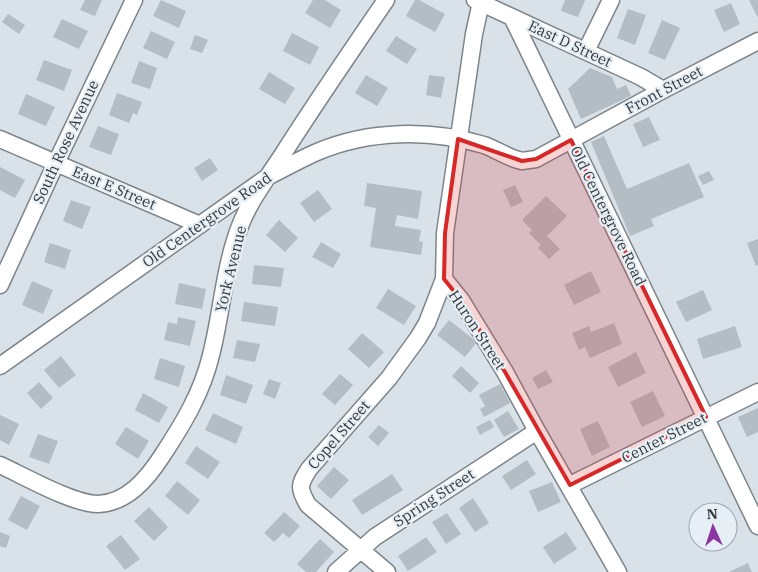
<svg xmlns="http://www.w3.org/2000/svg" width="758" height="572" font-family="'IBM Plex Serif',serif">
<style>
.building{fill:#b4bdc3}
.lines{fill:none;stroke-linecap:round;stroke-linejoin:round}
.street-casing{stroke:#7d858b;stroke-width:19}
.street{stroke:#fff;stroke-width:16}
.marked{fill:#d62828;fill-opacity:0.2;stroke:#d62828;stroke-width:4;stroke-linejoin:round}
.labels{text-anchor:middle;stroke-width:4.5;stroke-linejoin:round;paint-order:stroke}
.street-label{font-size:15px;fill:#35383b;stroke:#e6eff6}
</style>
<rect width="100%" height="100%" fill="#d9e2e9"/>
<path class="building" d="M85,0H102L95,16L80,10Z
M161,0L186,11L179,28L153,16Z
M313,0H325L341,10L330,28L305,13Z
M415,0H419L445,14L435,32L406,16Z
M565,0H585L578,17L561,11Z
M749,0H758V18Z
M731,3L740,24L724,32L714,10Z
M628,9L646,15L635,45L617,38Z
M8,14L25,25L19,34L2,22Z
M62,19L88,31L79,49L53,37Z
M662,20L680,28L665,60L648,53Z
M151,31L175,42L167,59L143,48Z
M292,33L319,47L310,65L283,51Z
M195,35L208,40L202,53L190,49Z
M396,36L417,49L407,64L386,51Z
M44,60L72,70L64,91L36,80Z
M139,61L157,68L150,89L131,83Z
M590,68L612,77L617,89L626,85L631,96L581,119L568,89Z
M269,72L295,88L285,104L259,89Z
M366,75L388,88L377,106L355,93Z
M429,75L445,77L441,98L426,95Z
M117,93L142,102L137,115L133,113L129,123L109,115Z
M26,94L55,107L46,126L18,114Z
M649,117L660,140L643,147L633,124Z
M98,126L119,134L111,155L89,147Z
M604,136L627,189L689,163L704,197L651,219L654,226L630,236L591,142Z
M210,158L218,170L202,181L194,168Z
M0,167L25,180L15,198L0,190Z
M709,171L714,180L703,185L698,176Z
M367,183L422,191L418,219L397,215L395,226L421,230L419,241L423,242L421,255L370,247L376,208L364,206Z
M515,185L523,202L511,207L503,190Z
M318,190L332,209L314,222L300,203Z
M546,196L567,216L547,236L560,249L549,259L538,248L541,245L529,233L532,230L522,220Z
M71,200L91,207L82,229L63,221Z
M279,220L298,238L285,252L266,235Z
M758,239V265L756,266L747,243Z
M321,242L341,254L333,268L312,257Z
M50,243L71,250L65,269L44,262Z
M254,265L284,268L281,287L252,284Z
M591,271L601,292L574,305L564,285Z
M32,281L53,290L43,314L22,305Z
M179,283L206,289L202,309L175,304Z
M388,289L416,306L404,325L376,308Z
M703,290L712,310L686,322L676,302Z
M244,302L278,307L275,326L241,321Z
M178,317L196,321L190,346L164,340L168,322L177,324Z
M449,320L477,342L465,357L437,335Z
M614,323L622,344L590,358L585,347L579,350L572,333L589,326L591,332Z
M735,326L742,347L703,359L697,339Z
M362,333L384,352L369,368L348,349Z
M237,340L260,344L255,362L233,358Z
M636,352L646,373L618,387L608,367Z
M61,356L76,375L59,388L44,370Z
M160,358L185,366L179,387L154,379Z
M461,366L479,383L470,393L452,376Z
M546,370L553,382L538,389L532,378Z
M340,374L353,385L335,405L322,394Z
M226,375L253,385L246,404L220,395Z
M269,379L281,383L275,399L263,394Z
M39,382L53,398L41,409L27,393Z
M500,384L510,403L484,417L480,409L485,406L479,395Z
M653,391L665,416L642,427L630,402Z
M143,393L168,407L159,423L135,410Z
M758,408V432L747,437L738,417Z
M508,411L519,429L504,437L494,420Z
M213,413L243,427L236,444L205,430Z
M0,415L19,424L9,445L0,440Z
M490,420L494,427L480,435L476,427Z
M598,421L610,447L592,456L580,429Z
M379,425L389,433L378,446L368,437Z
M126,427L149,441L138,459L115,444Z
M38,434L58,441L49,464L29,457Z
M196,446L220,462L208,479L185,463Z
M527,460L536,474L511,490L502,476Z
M334,467L349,480L331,499L317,486Z
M392,474L403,490L362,515L352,500Z
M177,481L200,500L188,515L165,496Z
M552,482L561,502L538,512L529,491Z
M21,496L40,506L27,530L8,520Z
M473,498L489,523L475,532L459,508Z
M149,507L168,527L154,541L134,521Z
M284,512L300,526L289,538L283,533L274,542L264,533Z
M447,513L461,534L446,544L432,522Z
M0,532L10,536L6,548L0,546Z
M566,532L577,549L554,564L543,547Z
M121,535L140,559L125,570L106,546Z
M426,537L437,552L408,571L398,556Z
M320,539L334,552L316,572H306L297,564Z
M748,563L752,572H729Z"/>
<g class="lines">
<g class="street-casing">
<path id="street" d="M475,0L641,77L663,90
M481,2L474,34L445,233L444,279L461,300L505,372L537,431L618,572
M512,17L758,526
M586,51L611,0
M0,139L200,225
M0,285L56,163L134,0
M0,366L269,176C285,168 301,159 317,152C369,130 430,129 484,145C495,149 504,155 515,159L522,161L536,159L663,90L758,41
M0,465C24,476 73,504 98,504C127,503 147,479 162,456C183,424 202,393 211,355C222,312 224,267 240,226C250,200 268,177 283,154C316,102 351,51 386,0
M570,485L758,392
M336,572L375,537L537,431
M387,572L308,505C298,488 299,485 309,469L389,378L418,338L427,323L444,279"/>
</g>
<use href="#street" class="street"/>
</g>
<path class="marked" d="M458,139L522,161L536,159L571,140L706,417L570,485L505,372L461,300L444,279L445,233Z"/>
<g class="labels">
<g class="street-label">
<text transform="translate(570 44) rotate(25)" y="5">East D Street</text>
<text transform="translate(664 90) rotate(-28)" y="5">Front Street</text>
<text transform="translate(66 142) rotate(-65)" y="5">South Rose Avenue</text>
<text transform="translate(114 188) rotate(23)" y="5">East E Street</text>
<text transform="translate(608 216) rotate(64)" y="5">Old Centergrove Road</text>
<text transform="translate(207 220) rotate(-35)" y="5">Old Centergrove Road</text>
<text transform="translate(231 269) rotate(-76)" y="5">York Avenue</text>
<text transform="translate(477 330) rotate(57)" y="5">Huron Street</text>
<text transform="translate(339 435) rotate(-49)" y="5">Copel Street</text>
<text transform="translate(664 438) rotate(-27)" y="5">Center Street</text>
<text transform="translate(434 498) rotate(-33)" y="5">Spring Street</text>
</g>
</g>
<g transform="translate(713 527) rotate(357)"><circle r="24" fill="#e6eff6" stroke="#9fa6ab"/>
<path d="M0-4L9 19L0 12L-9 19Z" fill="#8d35a1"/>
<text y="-8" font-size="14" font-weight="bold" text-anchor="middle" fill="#35383b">N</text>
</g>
</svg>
